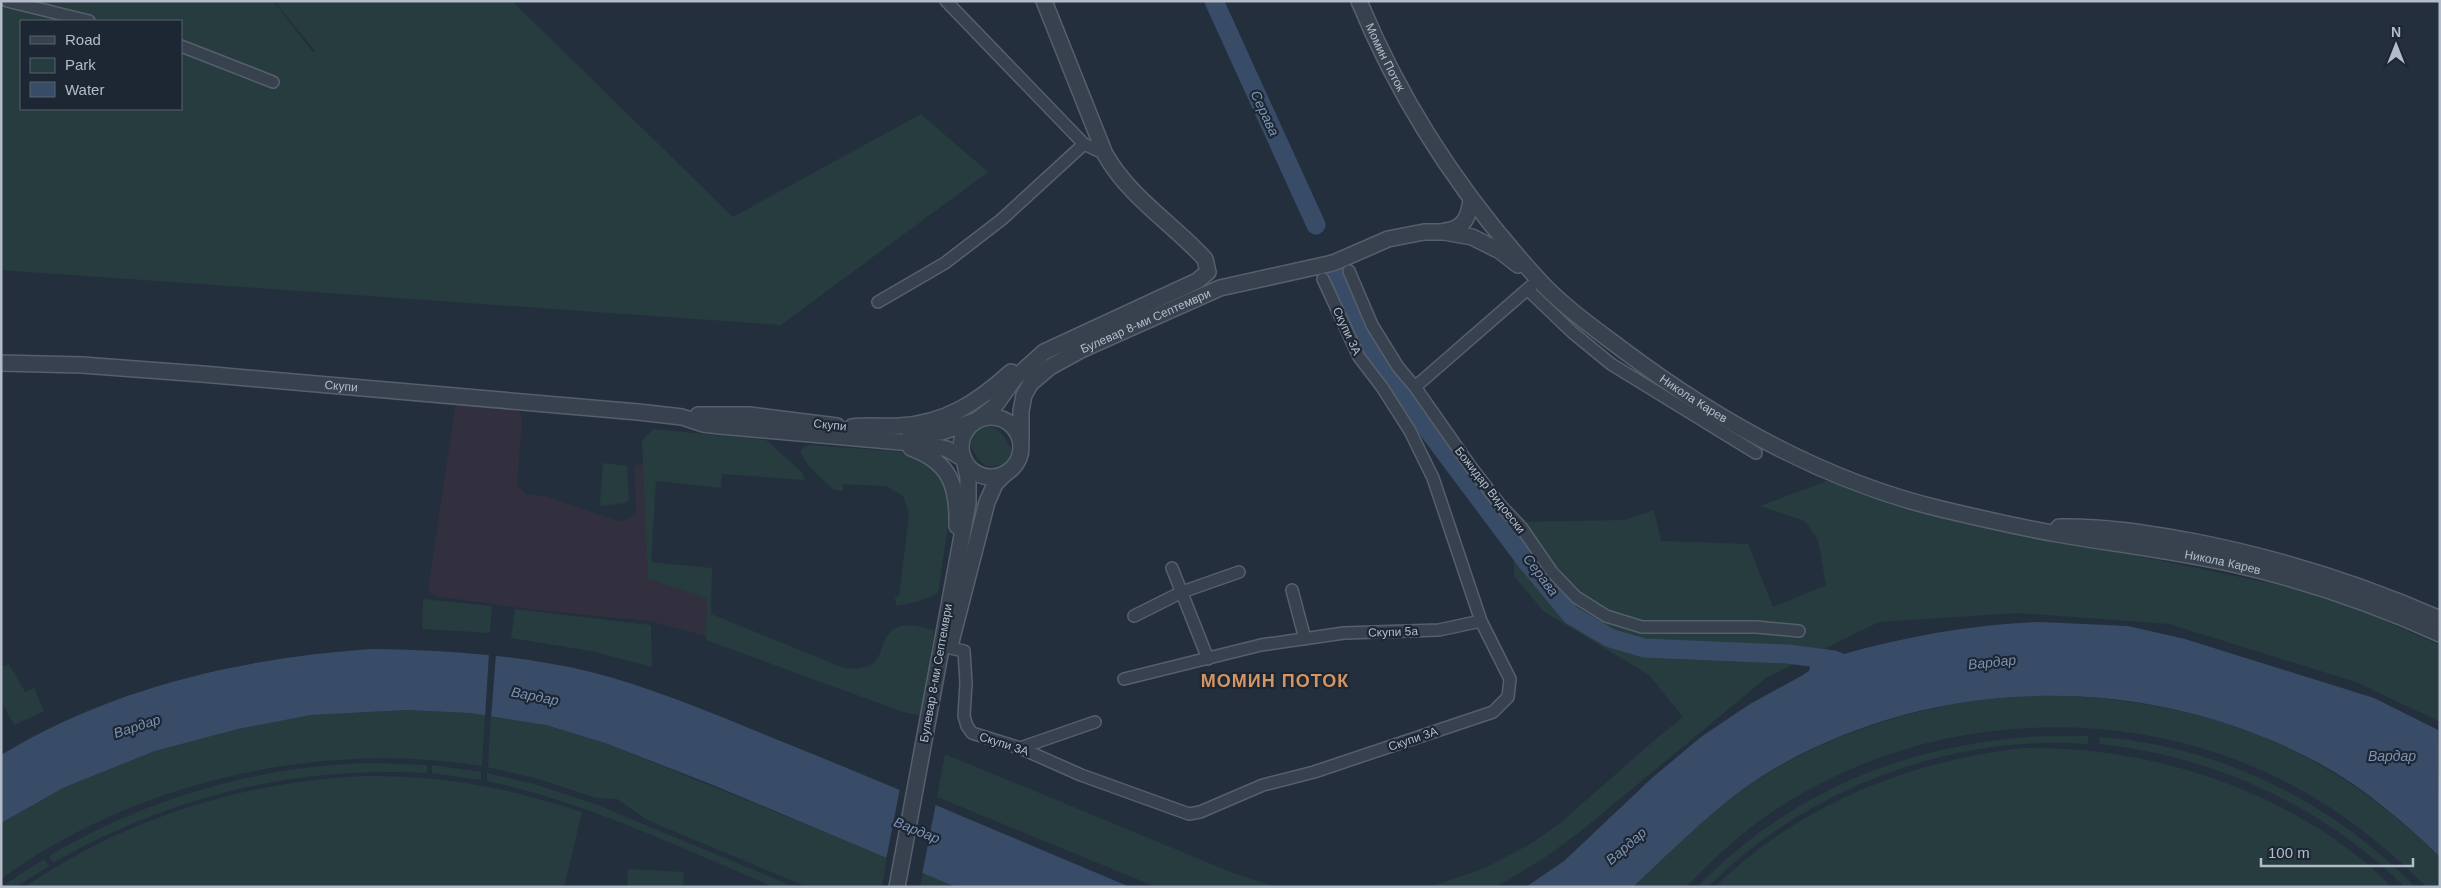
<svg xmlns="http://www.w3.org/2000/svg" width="2441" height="888" font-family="Arial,sans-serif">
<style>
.medical{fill:#32303f}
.green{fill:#263c3f;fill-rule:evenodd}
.water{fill:#394c67}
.pier{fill:#242f3e}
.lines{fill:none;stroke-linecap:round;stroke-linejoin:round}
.river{stroke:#394c67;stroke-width:19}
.minor-casing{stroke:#565f6c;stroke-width:14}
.tertiary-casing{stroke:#565f6c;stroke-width:18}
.minor{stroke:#38414e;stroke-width:11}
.tertiary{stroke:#38414e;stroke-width:15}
.labels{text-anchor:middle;stroke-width:4.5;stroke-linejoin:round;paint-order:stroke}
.street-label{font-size:12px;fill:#b4bcc9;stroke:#1d2633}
.water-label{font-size:14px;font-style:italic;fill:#7c92b1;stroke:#1d2633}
.district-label{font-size:18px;font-weight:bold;letter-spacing:1px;fill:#d59563;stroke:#1d2633}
</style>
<rect width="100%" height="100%" fill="#242f3e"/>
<path class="medical" d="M456,402L517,407L522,420L517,485L527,495L545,496L620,522L630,518L636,511L635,465H645L648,579L708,598L706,636L649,621L527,609L435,596L428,590Z"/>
<path class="green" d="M1,1H273L312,51L316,52L274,1H512L733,217L921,114L988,172L781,325L1,270ZM21,21H181V109H21Z
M982,426C1003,425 1004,440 1015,453C1008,465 989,473 978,459C974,453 973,448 967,443L970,434Z
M653,429L766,440L802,472L805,480L722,474L721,488L656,481L651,562L712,568L711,614L844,668C893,673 873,639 896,628C907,622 922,627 934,630L922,716L903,712L706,640L707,598L648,579L642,441Z
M811,445L916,453L940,471L952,499L938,593L920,601L896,606L895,597L899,596L909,513L903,496L886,486L843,484V491L834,490C822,478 806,468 800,450L805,446Z
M603,463L627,466L629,499L625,503L601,506L600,500Z
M1832,479L1971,522L2323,594L2440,645V722L2356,682L2169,624L2017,613L1879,622L1766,678L1581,831L1544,858L1496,887H1430L1485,868L1532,843L1559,824L1657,738L1683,717L1649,675L1543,611L1514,576V522L1625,520L1654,510L1661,541L1748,544L1773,607L1826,585L1818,540L1805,521L1760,506Z
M423,599L492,606L490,633L422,629Z
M515,609L651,625L652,667L591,651L511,638Z
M9,664L25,692L34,688L44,711L14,725L1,701V667Z
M2040,695C2204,699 2321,742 2440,857V887H2427C2382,843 2333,804 2276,777C2119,701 1924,713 1778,808C1744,830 1714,858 1686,887H1633C1662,860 1691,829 1722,805C1796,747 1884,715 1976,700C1997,696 2019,696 2040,695Z
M406,710L485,714L482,766C319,740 135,781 1,879V823L65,787L155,751L238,729L311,715Z
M491,715L546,725L605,743L887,857L882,887H807L647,820L617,799L596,798L539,779L488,767Z
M2042,736H2088V744C1950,734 1805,789 1708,887H1697C1792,790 1907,744 2042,736Z
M2100,737C2217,745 2333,802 2415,887H2405C2322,806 2215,756 2099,744Z
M2022,748C2131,746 2239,776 2330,836C2351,851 2374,867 2391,887H1715C1799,805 1906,762 2022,748Z
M945,754L1233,873L1277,887H1156L937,797Z
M376,763L427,765V773C294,766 170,796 53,863L49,856C146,798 263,764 376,763Z
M432,765L481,772V780L432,773Z
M487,773L534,784L595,804L795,887H774C680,848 586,802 487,781Z
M365,776C447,776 505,787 582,812L564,887H25C125,818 245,781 365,776Z
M44,859L49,866L16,887H1Z
M628,869L684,872L683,887H627Z
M923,872L956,887H920Z"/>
<path class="water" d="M2039,622L2128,626L2185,639L2374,698L2438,730L2440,857C2403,821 2363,787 2317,762C2149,672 1937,673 1772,770C1720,801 1677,846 1633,887H1526L1564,861L1652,778L1701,737L1750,704L1803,675L1809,671L1811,664C1885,640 1962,625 2039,622Z
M371,649C445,650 519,655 591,672C658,689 723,718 788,744C902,790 1015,839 1130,887H956L713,785L605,743L546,725L470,713L406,710L311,715L238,729L155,751L65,787L1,823V755C113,687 242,658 371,649Z"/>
<path class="pier" d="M489,653L496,654L491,718L485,717Z
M900,788L936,803L922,875L886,860Z"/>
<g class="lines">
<path class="river" d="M1214,1L1316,225
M1333,263L1365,338L1390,379L1527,562L1571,615L1610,638L1644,648L1788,654L1834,660L1850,667"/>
<g class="minor-casing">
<path id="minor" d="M7,1L89,21
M946,1L1084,144
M181,46L273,82
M1349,271L1372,325L1398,367L1415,387L1471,467L1501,506L1521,527L1552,572L1576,597L1606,616L1642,627H1756L1799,631
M1528,290L1572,332L1611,364L1756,453
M878,302L945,263L1001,220L1084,144L1105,154
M1415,387L1531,286
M1172,568L1208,659
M1292,590L1305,639
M1134,616L1182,592L1239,572
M950,648L964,651L966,683L964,716L967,726L972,733L1020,748L1081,775L1189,814L1200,812L1263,785L1314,772L1493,712L1508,697L1510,679L1481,621L1433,478L1410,431L1382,387L1359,357L1323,279
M1124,679L1261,645L1344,633L1439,630L1481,621
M1020,748L1095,722"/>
</g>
<g class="tertiary-casing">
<g id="tertiary">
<path id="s1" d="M1359,1C1401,103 1463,197 1537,278C1562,306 1594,328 1623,350C1719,422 1824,481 1941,509C1979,518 2018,527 2057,534C2116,544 2175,551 2233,564C2304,580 2374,604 2440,634"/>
<path d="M1445,231C1464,229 1469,217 1471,199"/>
<path id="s2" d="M1,363L82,365L202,374L638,412L682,417L703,424L720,426L923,444L947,449L964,459L968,478V503L897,887"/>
<path d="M698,415H749L837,426"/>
<circle cx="991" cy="447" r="30"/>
<path d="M852,427C868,425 883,427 899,426C945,424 978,402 1011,372"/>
<path d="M910,433L942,432L977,420L994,407L1015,378L1044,352L1197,281L1208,272L1205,259C1172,223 1129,197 1105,154L1044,1"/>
<path id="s3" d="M1021,440V411L1024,395L1031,383L1050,367L1081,350L1220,288L1333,263L1388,239L1424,232H1444L1472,237L1500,251L1518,265"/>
<path d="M911,448C950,462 958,486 957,526"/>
<path d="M2059,527C2104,526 2147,533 2191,541C2278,558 2359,583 2440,619"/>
<path d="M951,642L987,502L995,484L1005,474"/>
</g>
</g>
<use href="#minor" class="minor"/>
<use href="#tertiary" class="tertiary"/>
</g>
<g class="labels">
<g class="street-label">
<text dy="4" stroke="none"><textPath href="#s1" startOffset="62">Момин Поток</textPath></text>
<text dy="4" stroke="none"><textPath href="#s3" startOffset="190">Булевар 8-ми Септември</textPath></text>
<text transform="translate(1347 331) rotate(65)" y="4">Скупи 3А</text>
<text dy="4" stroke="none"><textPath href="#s2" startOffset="341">Скупи</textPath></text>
<text dy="4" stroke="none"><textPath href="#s1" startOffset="529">Никола Карев</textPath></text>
<text transform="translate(830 425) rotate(6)" y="4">Скупи</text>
<text transform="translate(1490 490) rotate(52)" y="4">Божидар Видоески</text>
<text dy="4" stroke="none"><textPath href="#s1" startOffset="1088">Никола Карев</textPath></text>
<text transform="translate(1393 632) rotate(-2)" y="4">Скупи 5а</text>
<text transform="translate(936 673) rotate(-80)" y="4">Булевар 8-ми Септември</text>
<text transform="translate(1413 739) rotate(-19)" y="4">Скупи 3А</text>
<text transform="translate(1004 744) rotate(18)" y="4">Скупи 3А</text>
</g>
<g class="water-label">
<text transform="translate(1265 113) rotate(65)" y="5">Серава</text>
<text transform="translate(1541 575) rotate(53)" y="5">Серава</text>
<text transform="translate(1992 662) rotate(-6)" y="5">Вардар</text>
<text transform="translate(535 696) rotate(11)" y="5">Вардар</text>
<text transform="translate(137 726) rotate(-18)" y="5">Вардар</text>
<text x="2392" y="761">Вардар</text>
<text transform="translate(917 830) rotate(22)" y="5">Вардар</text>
<text transform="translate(1626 846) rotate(-41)" y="5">Вардар</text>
</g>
<g class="district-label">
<text x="1275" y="687">МОМИН ПОТОК</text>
</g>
</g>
<rect width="2441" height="888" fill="none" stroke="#b4bcc9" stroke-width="5"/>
<rect x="20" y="20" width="162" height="90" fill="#1d2633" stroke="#59626f"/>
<rect x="30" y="36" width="25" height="8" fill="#38414e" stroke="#59626f"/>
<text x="65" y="45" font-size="15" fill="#b4bcc9">Road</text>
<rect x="30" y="58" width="25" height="15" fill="#263c3f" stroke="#59626f"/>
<text x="65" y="70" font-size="15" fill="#b4bcc9">Park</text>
<rect x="30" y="82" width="25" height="15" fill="#394c67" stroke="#59626f"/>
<text x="65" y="95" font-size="15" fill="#b4bcc9">Water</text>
<g transform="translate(2396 45)" stroke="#1d2633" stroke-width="4" paint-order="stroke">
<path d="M0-4L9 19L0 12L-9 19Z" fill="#b4bcc9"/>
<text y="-8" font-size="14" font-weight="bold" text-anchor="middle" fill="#b4bcc9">N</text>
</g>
<path d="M2261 858v8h152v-8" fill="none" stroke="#b4bcc9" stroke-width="2.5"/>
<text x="2268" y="858" font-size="15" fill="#b4bcc9" stroke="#1d2633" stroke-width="4" paint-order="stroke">100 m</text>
</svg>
